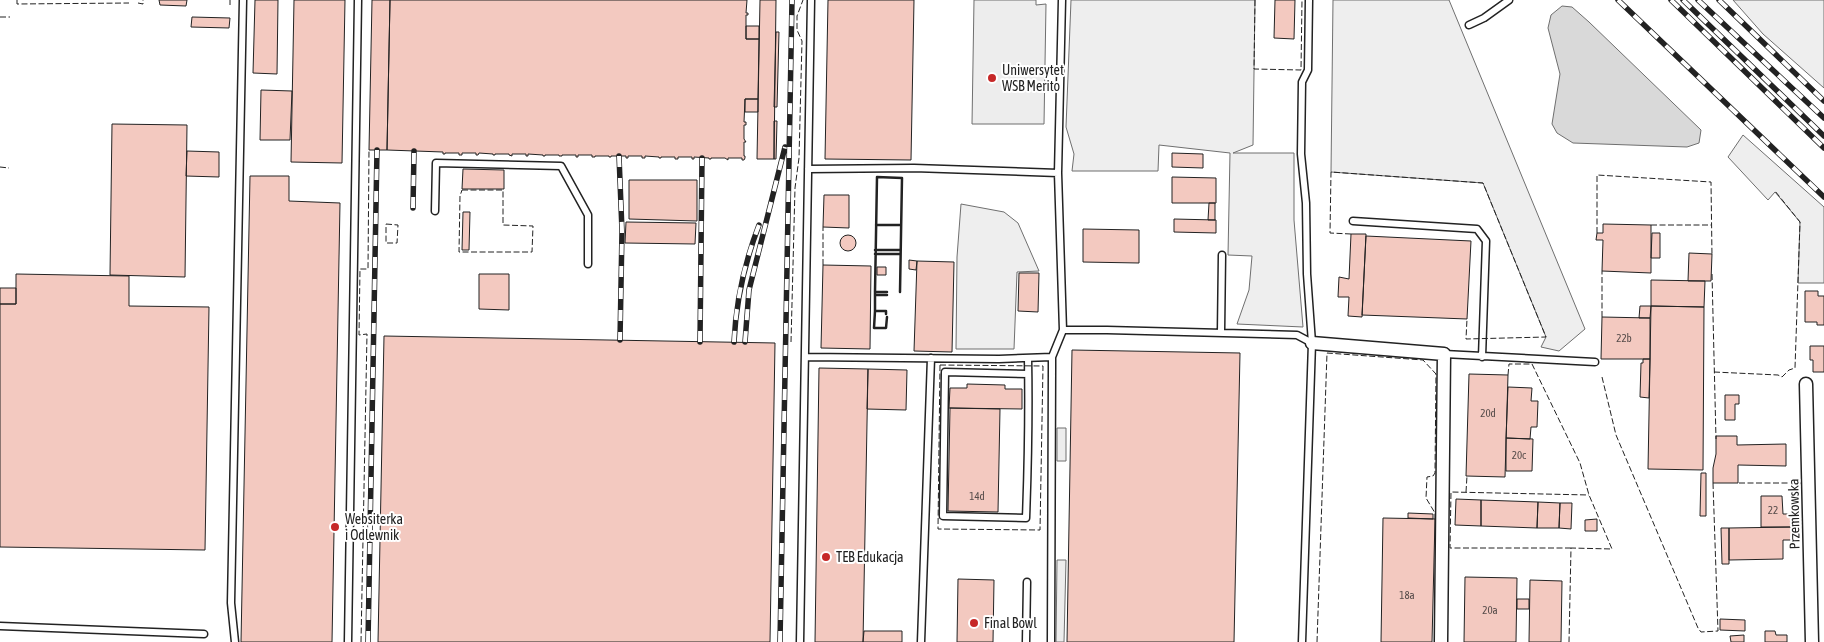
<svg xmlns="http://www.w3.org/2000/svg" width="1824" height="642" font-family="'Asap Condensed',sans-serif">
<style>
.green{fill:#eee;stroke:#6f6f6f}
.parking{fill:#ededed;stroke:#6f6f6f}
.water{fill:#d9d9d9;stroke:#6f6f6f}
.building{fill:#f3c9c0;stroke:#222}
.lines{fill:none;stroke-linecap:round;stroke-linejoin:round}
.lane-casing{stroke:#222;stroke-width:9}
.street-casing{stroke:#222;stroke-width:15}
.lane{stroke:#fff;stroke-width:6}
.street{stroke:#fff;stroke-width:12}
.rail-casing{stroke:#222;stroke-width:5.5}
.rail{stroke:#fff;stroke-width:4;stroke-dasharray:11;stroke-linecap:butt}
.fence{stroke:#222;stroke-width:1;stroke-dasharray:6 2.5;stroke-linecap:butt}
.wall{stroke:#222;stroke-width:2.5}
.poi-dot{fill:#c62828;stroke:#fff;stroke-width:2}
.labels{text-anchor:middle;stroke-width:4;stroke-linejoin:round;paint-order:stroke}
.number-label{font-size:11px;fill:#564c4a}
.poi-label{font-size:14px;fill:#222;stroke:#fff;text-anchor:start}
.street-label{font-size:14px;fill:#222;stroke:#fff}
</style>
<rect width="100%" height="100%" fill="#fff"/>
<path class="green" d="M1071,0H1255L1253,145L1233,153H1294V220L1303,327L1237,324L1249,290L1252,256L1228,255L1230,153L1159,145L1158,171H1072L1074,154L1066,127Z
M1333,0H1449L1585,329L1559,351L1541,347L1546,337L1483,183L1331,172Z
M1733,0H1824V88L1763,34Z
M1743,135L1824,207V283H1798L1800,222L1775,192L1768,200L1728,157Z
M961,204L1004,212L1018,223L1039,271L1017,272L1014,349H956L957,257Z"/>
<path class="parking" d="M974,0H1036V5L1046,4L1044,124H972Z
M1057,428H1066V461H1057Z
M1057,560H1066L1064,642H1056Z"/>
<path class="water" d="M1562,6L1572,7L1589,22L1701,130L1699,143L1687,147L1573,143L1557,133L1552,124L1560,74L1548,28L1551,15Z"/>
<path class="building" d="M159,0H187L186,6L160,5Z
M255,0H278L277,74L253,73Z
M294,0H345L342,163L291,162Z
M372,0H390L387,150H369Z
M390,0H747L746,13H748V15H746V39H759L758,99H745L744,122H746V125H744V139L746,142H744V156H745V158L744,160H742V158H728V160L725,158H711V159H709V158L694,157V159H692V157H678V159H675V157H661V158H659V157L645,156V158H642V156H628V158H626V156H611V157H609V156H595V157H592V155H578V157H576V155H562V156H559V155H545V156H543V155L528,154V156H526V154H512V156L509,155V154H495V155H493V154L479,153L478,155H476V153H462V155H459V153H445V154H443V152L387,150Z
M760,0H776L774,159H757Z
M828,0H914L911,160L825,159Z
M1275,0H1295L1294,39L1274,38Z
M192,17L230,18L229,28L191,27Z
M746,26H759V39H746Z
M776,32H779L777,107H774Z
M261,90L292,91L290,140H260Z
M745,99H758V112H745Z
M774,121H777L776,159H774Z
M112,124L187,125L185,277L110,275Z
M187,151L219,152V177L186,176Z
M1172,153L1203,154V168L1172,167Z
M463,169L504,170V189H462Z
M250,176H289V201L340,203L332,642H241Z
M1172,177L1216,178V203H1172Z
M629,180H697V221L629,219Z
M824,195H849V228L823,227Z
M1209,203H1215V220H1208Z
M463,212H470L469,250H462Z
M1174,219L1216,220V233L1174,232Z
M626,222L696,223L695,244L625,243Z
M1603,224L1651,225V273L1602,271L1603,240H1596L1597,233H1603Z
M1083,229L1139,230V263L1083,262Z
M1652,233H1660V258H1651Z
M1351,234H1366L1362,317L1348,316L1349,297H1338L1339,277L1349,279Z
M840 243a8 8 0 1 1 16 0a8 8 0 1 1-16 0Z
M1366,236L1471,241L1467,319L1362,315Z
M1689,253L1712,254L1711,281H1688Z
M909,260L917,261L916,270L909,269Z
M917,261L954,262L952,352L914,351Z
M823,265L871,266L870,349L821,348Z
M877,267H886V275H877Z
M1019,273H1039L1038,312L1018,311Z
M16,274L129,276V306L209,307L205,550L0,547V304H16Z
M479,274H509V310L479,309Z
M1651,280L1705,281L1704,307L1651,306Z
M0,288H16V304H0Z
M1805,291H1818V296H1824V325H1817V322H1805Z
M1640,306H1651L1650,318H1639Z
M1651,306L1704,307L1703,470L1648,469Z
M1602,317L1650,318V359H1601Z
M384,336L775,343L770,642H378Z
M1810,346H1824V372H1813V360H1810Z
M1072,350L1240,353L1234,642H1067Z
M1643,359H1650L1649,398L1640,397L1641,363H1643Z
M819,368L868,369L863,642H815Z
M868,369L907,370L906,410L867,409Z
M1469,374L1508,375L1505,477L1466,476Z
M967,384L1005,385V389H1022V409L949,408L950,388H967Z
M1508,387L1532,388L1531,401H1538L1537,427H1531L1530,439L1506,438Z
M1725,395H1739V404H1735V420H1725Z
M950,408L1000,409L998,512L948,511Z
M1716,436H1737V445L1786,444V466L1738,465V483H1713V468L1716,454Z
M1506,438L1533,439L1532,471H1506Z
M1701,473H1706V516H1700Z
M1761,496H1782L1783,514H1793V527H1761Z
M1456,499L1481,500V526L1455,525Z
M1481,500L1538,502L1537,528L1481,526Z
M1538,502L1560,503L1559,528H1537Z
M1560,503H1572L1571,529L1559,528Z
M1408,513L1433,514V519L1408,518Z
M1383,518L1435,519L1432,642H1381Z
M1597,519V531H1585V520Z
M1793,527L1794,540H1783V559L1729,560V528Z
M1721,528H1729V564H1722Z
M1465,577L1517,578L1516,642H1464Z
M958,579L994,580L993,642H957Z
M1530,580L1562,581L1561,642H1529Z
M1517,599H1529V609H1517Z
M1720,619L1745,620V631L1720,630Z
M864,631H902V642H863Z
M1765,631H1775L1776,635H1787V642H1765Z
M1744,635V642H1731L1730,636Z"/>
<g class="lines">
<g class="lane-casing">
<path id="lane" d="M1469,25L1484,18L1509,0
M808,169L914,168L1058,173L1063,330H1107L1297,335L1312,343
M1058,173L1062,0
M435,211L436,163L561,166L588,215V264
M1353,221L1477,229L1486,241L1482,357
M1221,332L1222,255
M1444,354L1595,362
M806,357L999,359L1052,357
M1028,374L945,372L943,516L1026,518C1028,465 1029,411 1028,358
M0,626L204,634
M235,642L231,603L243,0
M348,642L358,0
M800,642L811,0
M921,642L931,358
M1026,642L1027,582
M1051,642L1052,369V357L1063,330
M1302,642L1312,343L1307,274L1306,203L1301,154L1302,82L1308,70L1309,0"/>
</g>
<g class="street-casing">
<path id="street" d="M1312,343L1444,354L1441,642
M1806,384L1812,642"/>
</g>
<use href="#lane" class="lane"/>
<use href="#street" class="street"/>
<g class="rail-casing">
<path id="rail" d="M1618,0L1824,197
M1671,0L1824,148
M1683,0L1824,136
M1698,0L1824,118
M1719,0L1824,101
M619,156L622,231L620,340
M413,208L414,151
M700,342L702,158
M734,342C736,301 744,264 759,225
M745,342L749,290L785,147
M368,642L377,150
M780,642L792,0"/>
</g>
<use href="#rail" class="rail"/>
<path class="fence" d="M17,0V4L129,3
M230,0V5
M1255,0L1254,69L1301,70L1302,0
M138,3L143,4V0
M0,17H10
M0,167L9,168
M462,190H503V225L533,226L532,252H459L460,196Z
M386,224L398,225L397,243H386Z
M1651,225H1711
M1597,233V175L1711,182L1712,256
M1351,234L1330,233L1331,172L1483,183L1546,337L1466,339L1467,319
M823,265V227
M1712,274L1716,439
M1602,317V271
M791,342L795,188L799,158L802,41L797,30V16L803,0
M940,365L1043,366L1040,530L938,529Z
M1714,372L1778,375L1782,377L1789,370L1795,368L1800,222L1775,191
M1508,375L1509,364H1532L1580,463L1589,495L1612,549L1571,548L1569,642
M1602,377L1616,435L1698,628L1701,632L1718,631L1713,483
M1739,483H1801
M1466,492L1467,476
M1571,548H1450L1451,492L1589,495
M361,642L367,334L359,335L360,269H368L369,150
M1317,642L1327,353L1423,360L1436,374L1435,473L1433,476L1427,477L1426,498L1435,513V519"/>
<path class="wall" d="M876,225H901
M875,250H900
M875,254H900
M875,292L877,177L902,178L900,292
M875,295H887
M875,311V292H887
M886,314V311H875L874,328H886L887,317"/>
</g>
<g class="poi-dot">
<circle cx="992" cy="78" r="5"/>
<circle cx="335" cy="527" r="5"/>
<circle cx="826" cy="557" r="5"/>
<circle cx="974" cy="623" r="5"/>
</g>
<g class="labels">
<g class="number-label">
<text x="1624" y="342">22b</text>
<text x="1488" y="417">20d</text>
<text x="1519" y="459">20c</text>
<text x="977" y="500">14d</text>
<text x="1773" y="514">22</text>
<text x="1407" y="599">18a</text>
<text x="1490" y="614">20a</text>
</g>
<g class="poi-label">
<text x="1002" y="75">Uniwersytet<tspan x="1002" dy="16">WSB Merito</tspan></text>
<text x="345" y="524">Websiterka<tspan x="345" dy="16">i Odlewnik</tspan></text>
<text x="836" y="562">TEB Edukacja</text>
<text x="984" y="628">Final Bowl</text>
</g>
<g class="street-label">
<text transform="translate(1794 514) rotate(-91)" y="5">Przemkowska</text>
</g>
</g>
</svg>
